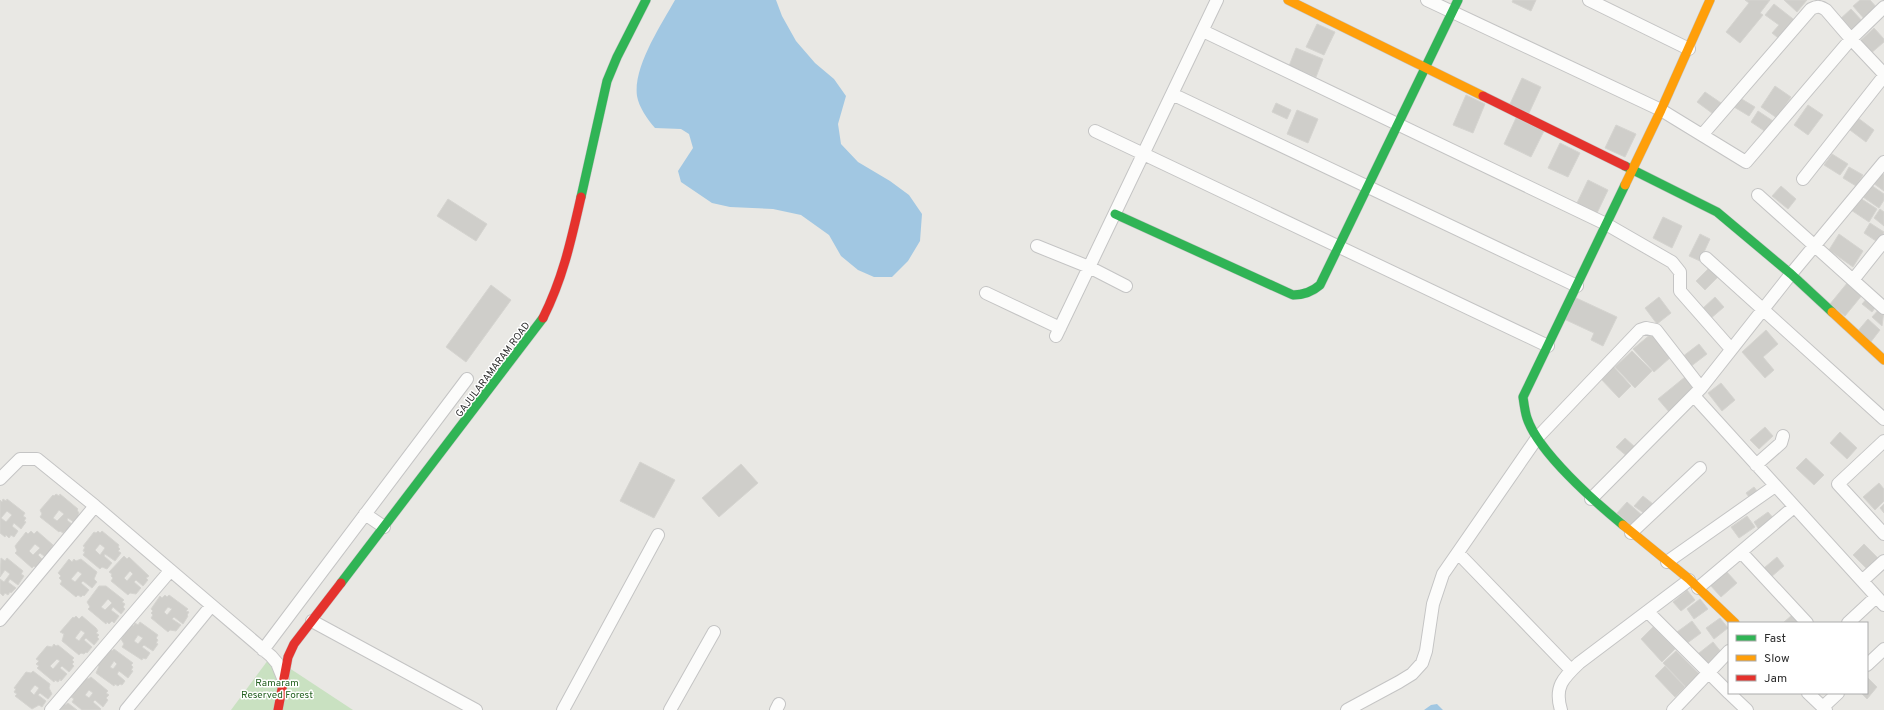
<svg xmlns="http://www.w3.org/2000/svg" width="1884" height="710" font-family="Overpass,sans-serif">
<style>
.green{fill:#c9e1c1}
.water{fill:#a1c7e2}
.building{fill:#cfceca;stroke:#d5d4d0;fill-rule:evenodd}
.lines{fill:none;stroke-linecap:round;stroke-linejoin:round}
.street-casing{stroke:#c4c4c4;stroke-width:14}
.fast-casing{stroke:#c4c4c4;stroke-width:10}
.slow-casing{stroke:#c4c4c4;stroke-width:10}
.jam-casing{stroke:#c4c4c4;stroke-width:10}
.street{stroke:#fcfcfb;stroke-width:12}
.fast{stroke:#30b455;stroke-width:9}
.slow{stroke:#ff9f0a;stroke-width:9}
.jam{stroke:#e5322d;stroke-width:9}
.labels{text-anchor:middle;stroke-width:3;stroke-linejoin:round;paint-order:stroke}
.street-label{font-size:10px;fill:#2d2d2d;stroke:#fff}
.park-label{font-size:10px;fill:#276324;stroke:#fff}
</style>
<rect width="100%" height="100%" fill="#e9e8e4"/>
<path class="green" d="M271,656L353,710H231Z"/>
<path class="water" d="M675,0H776L782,16L796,41L815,63L834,79L846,96L838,124L841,144L858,162L890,181L909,195L922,214L920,241L908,261L892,277H874L858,270L841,256L829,235L801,215L773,209L730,207L712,203L681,182L678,171L693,148L689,134L681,129L655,128C647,119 639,107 637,96C633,67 661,25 675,0Z
M1437,704L1443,710H1424L1431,705Z"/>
<path class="building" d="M1513,0H1536L1531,11L1512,2Z
M1745,0H1770L1760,13L1763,15L1740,43L1726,32L1749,3Z
M1784,0H1807L1797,12Z
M1860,0H1870L1879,10L1866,21L1853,6Z
M1774,4L1797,22L1782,41L1772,33L1779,25L1765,15Z
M1851,9L1864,23L1851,35L1838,21Z
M1317,24L1335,32L1324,55L1306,47Z
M1874,28L1884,39V42L1870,54L1859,42Z
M1296,48L1323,59L1316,77L1289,66Z
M1522,78L1541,87L1529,113L1510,104Z
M1775,86L1791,97L1777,118L1761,107Z
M1705,92L1724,105L1716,116L1697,102Z
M1466,95L1485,104L1473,133L1453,125Z
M1740,98L1755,107L1749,116L1734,107Z
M1276,103L1291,110L1287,119L1272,112Z
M1808,105L1823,115L1808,135L1794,125Z
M1297,110L1318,119L1308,143L1287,134Z
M1758,111L1773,121L1766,132L1751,122Z
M1516,118L1544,131L1531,157L1504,144Z
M1858,118L1874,130L1866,142L1850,130Z
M1616,125L1636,134L1625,157L1605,148Z
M1560,143L1580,153L1568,177L1548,168Z
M1832,154L1848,164L1840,175L1824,165Z
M1849,167L1863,175L1856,186L1843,178Z
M1881,172L1884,175V191L1873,183Z
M1588,180L1608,190L1597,213L1577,203Z
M1871,185L1884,194V200L1879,208L1863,197Z
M1781,186L1796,199L1788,209L1772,196Z
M1860,198L1877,209L1869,222L1851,210Z
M448,199L487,224L476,241L437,216Z
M1880,209L1884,212V226L1874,218Z
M1663,217L1682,226L1672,248L1653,238Z
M1870,223L1884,232L1879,243L1864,233Z
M1700,234L1710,239L1700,261L1689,256Z
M1839,234L1863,251L1853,267L1829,250Z
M1709,268L1718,277L1705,290L1696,281Z
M1848,282L1863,294L1845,316L1830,304Z
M491,285L511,300L466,362L446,347Z
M1869,296L1878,304L1872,312L1862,304Z
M1574,297L1617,317L1603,346L1591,340L1594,333L1564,319Z
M1659,297L1671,313L1657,324L1645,308Z
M1715,297L1724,307L1710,319L1702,309Z
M1880,308L1884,311L1882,326L1872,317Z
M1868,319L1880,330L1870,343L1857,332Z
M1766,330L1778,344L1763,357L1774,370L1765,378L1742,352Z
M1651,334L1671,357L1654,372L1633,349Z
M1699,344L1707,354L1690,367L1682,357Z
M1632,351L1652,371L1635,388L1615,367Z
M1613,366L1631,386L1619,398L1600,378Z
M1685,377L1697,391L1670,413L1658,399Z
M1721,383L1735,400L1722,411L1708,393Z
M1765,427L1773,436L1759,449L1750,440Z
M1840,432L1857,448L1847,459L1830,443Z
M1625,438L1636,448L1628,457L1616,447Z
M1806,458L1824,475L1814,485L1796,468Z
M640,462L675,480L654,518L620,501Z
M741,464L758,483L719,517L702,498Z
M1879,483L1884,489V501L1875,510L1863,497Z
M1754,487L1760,495L1752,501L1746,493Z
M56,494L59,496L60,494L78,509L77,510L79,513L78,515L80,517L75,523L68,518L67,520L73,525L67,532L65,531L63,533L60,531L59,532L40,517L42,514L40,510L53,495L54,496ZM59,510L64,514L57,521L53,518Z
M1643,496L1653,504L1645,514L1634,506Z
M3,499L6,501L7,499L25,513L23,516L26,518L24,521L26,522L21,529L14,523L12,526L18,531L14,537L11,535L9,538L6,535L5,537L0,533V500L2,502ZM7,511L12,515L6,522L1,518Z
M1627,502L1643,516L1633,527L1617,513Z
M1884,504V513L1880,508Z
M1768,512L1775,520L1760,531L1754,522Z
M1747,516L1755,527L1739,538L1731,527Z
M31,531L34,534L37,531L53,545L51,548L53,550L48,559L40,553L38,555L45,562L37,569L34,566L32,568L15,553L17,551L15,546L26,532L28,534ZM35,544L40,548L33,555L29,551Z
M98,531L100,533L102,531L119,545L118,547L120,549L118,551L121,553L115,561L105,554L104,556L112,563L107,569L102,567L100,569L83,555L85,552L83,551L85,547L83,546L94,532L96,533ZM100,544L105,548L100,555L95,550Z
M1864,544L1878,558L1867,569L1853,555Z
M124,556L127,559L129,557L149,576L146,578L148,580L143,586L136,580L134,582L141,588L136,594L130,593L128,595L111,581L113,578L111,576L112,574L109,572ZM130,571L133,574L127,581L124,578Z
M1777,557L1784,566L1771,577L1764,568Z
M1,558L5,561L7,558L23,571L21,574L24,576L18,585L10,579L8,582L16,588L11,593L10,592L8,595L5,593L3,596L0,593V579L4,582L10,574L5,570L0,577Z
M69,559L72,562L74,559L76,561L81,559L97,572L94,579L97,582L92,588L83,581L81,583L89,590L84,596L83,595L81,597L78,595L76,597L60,584L62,581L59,578L61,576L58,573ZM78,571L82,574L75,582L71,579Z
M1726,571L1737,583L1721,597L1710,585Z
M99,586H106L124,600L122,602L125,604L123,607L125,609L121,614L113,607L111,610L119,616L114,623L112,621L109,624L107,622L106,624L88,609L90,607L87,602ZM108,599L112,603L105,610L101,607Z
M1687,590L1695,600L1681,611L1673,602Z
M165,595L167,597L169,595L188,609L186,611L189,612L187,615L188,616L183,624L174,617L172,619L181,625L176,631L170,630L168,632L151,618L153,615L151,613L153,611L151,609L160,596L162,598ZM168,607L172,609L167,615L164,612Z
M1700,599L1708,609L1694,619L1687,609Z
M1792,615L1799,623H1783Z
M76,616L79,619L82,616L96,628L98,631L96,633L99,635L97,637L99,639L94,645L86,638L84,640L92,647L87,653L86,652L84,654L81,653L79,655L62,641L64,634L60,632L73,617L74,618ZM81,630L85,633L79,641L75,638Z
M1720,618L1728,628L1714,639L1706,628Z
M1692,621L1701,633L1686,644L1677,632Z
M140,622L158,635L156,638L158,640L156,643L158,644L153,651L144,645L142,647L150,653L146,659L143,658L142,660L122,647L124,644L121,639L131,624L133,626L135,623L138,625ZM138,635L143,638L138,644L134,641Z
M1653,627L1675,649L1662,662L1641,639Z
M1713,642L1722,653L1704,668L1694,657Z
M54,644L56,646L58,645L74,658L72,660L74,662L72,664L74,666L69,672L62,666L60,668L67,674L61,681L60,679L58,682L55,680L54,682L37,668L39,666L36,664L39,661L36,659L47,646L52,647ZM57,659L60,661L53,669L50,666Z
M110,649L112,651L114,649L133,663L131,665L133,667L131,670L133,671L128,678L119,671L117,674L125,681L122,685L120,684L118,686L115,684L114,686L96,673L99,666L96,664ZM114,661L117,664L113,669L110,667Z
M1676,651L1699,674L1686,687L1663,663Z
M1665,666L1685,687L1675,697L1655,676Z
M33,671L50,684L49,688L52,694L48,699L40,693L38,695L46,701L42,707L39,705L32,709L15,696L17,694L14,692L16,689L14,688L26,672L31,673ZM35,685L39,688L34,695L30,691Z
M91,677L108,691L106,693L109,695L106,698L108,700L103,707L95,700L93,702L101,709L100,710H82L72,702L74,699L71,697L73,694L71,693L83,679L84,680L86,678L88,679ZM89,690L93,693L89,698L85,695Z
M1867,677L1877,687L1867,699L1861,693H1867Z
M62,703L65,705L68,703L77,710H54Z"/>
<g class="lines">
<g class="street-casing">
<path id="street" d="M1427,0L1661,110L1746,162L1851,39L1884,7
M1589,0L1689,49
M1203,31L1606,224L1672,262L1680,272V291L1731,349
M1172,94L1577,286
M1095,131L1548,346
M1702,135L1811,9C1817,6 1820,6 1826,10L1851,39L1884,74
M1803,179L1884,76
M1758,195L1884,308
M1037,246L1089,267L1126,286
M1706,258L1884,419
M1853,280L1884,241
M986,293L1060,328
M1056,336L1217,0
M1694,396L1884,605
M1884,441L1838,484L1884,534
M1756,465L1781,443L1783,436
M0,479L20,459H37L95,506L271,656L277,663L283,678
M1591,499L1701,388L1791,274L1884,162
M365,514L384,527
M1631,533L1700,468
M1741,552L1807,623
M1458,553L1571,670
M1667,562L1775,486
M1862,581L1884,561
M1698,588L1794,507
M1648,612L1729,693
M0,620L95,506
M312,621L476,710
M1848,623L1876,597
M263,650L467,379
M1867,665L1884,649
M1729,693L1747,710
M1808,693L1826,710
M1823,707L1838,693
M51,710L170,571
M126,710L211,606
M563,710L658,535
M670,710L714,632
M776,710L779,704
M1347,710L1399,682L1412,674L1422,663L1426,651L1433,604L1443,574L1537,438L1640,330L1646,328L1656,330L1701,388
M1561,710C1554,687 1563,678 1579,663L1689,580
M1673,710L1729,651"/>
</g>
<g class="fast-casing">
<path id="fast" d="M1625,166L1717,212L1791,274L1832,312
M581,197L607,81L617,57L646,0
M1115,214L1293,295C1304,295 1312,292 1320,285L1458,0
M1623,525C1595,502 1538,452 1527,418C1525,412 1524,404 1523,397L1625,185
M341,583L543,318"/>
</g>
<g class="slow-casing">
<path id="slow" d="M1288,0L1483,96
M1625,185L1661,110L1710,0
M1832,312L1884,360
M1623,525L1689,579L1735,623"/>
</g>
<g class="jam-casing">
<path id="jam" d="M1483,96L1625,166
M543,318C563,278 571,241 581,197
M278,710L288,657L294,644L341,583"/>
</g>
<use href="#street" class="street"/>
<use href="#fast" class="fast"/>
<use href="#slow" class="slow"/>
<use href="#jam" class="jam"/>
</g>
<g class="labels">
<g class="street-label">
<text transform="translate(492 369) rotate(-53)" y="4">GAJULARAMARAM ROAD</text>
</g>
<g class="park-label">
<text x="277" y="686">Ramaram<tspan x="277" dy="12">Reserved Forest</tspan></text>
</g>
</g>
<rect x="1728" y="622" width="140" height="72" fill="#ffffff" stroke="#ababab"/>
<rect x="1736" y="635" width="20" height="6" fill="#30b455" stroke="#ababab"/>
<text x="1764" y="642" font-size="12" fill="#2d2d2d">Fast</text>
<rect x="1736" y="655" width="20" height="6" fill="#ff9f0a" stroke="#ababab"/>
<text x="1764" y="662" font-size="12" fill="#2d2d2d">Slow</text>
<rect x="1736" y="675" width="20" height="6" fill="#e5322d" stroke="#ababab"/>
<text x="1764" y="682" font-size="12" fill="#2d2d2d">Jam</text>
</svg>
